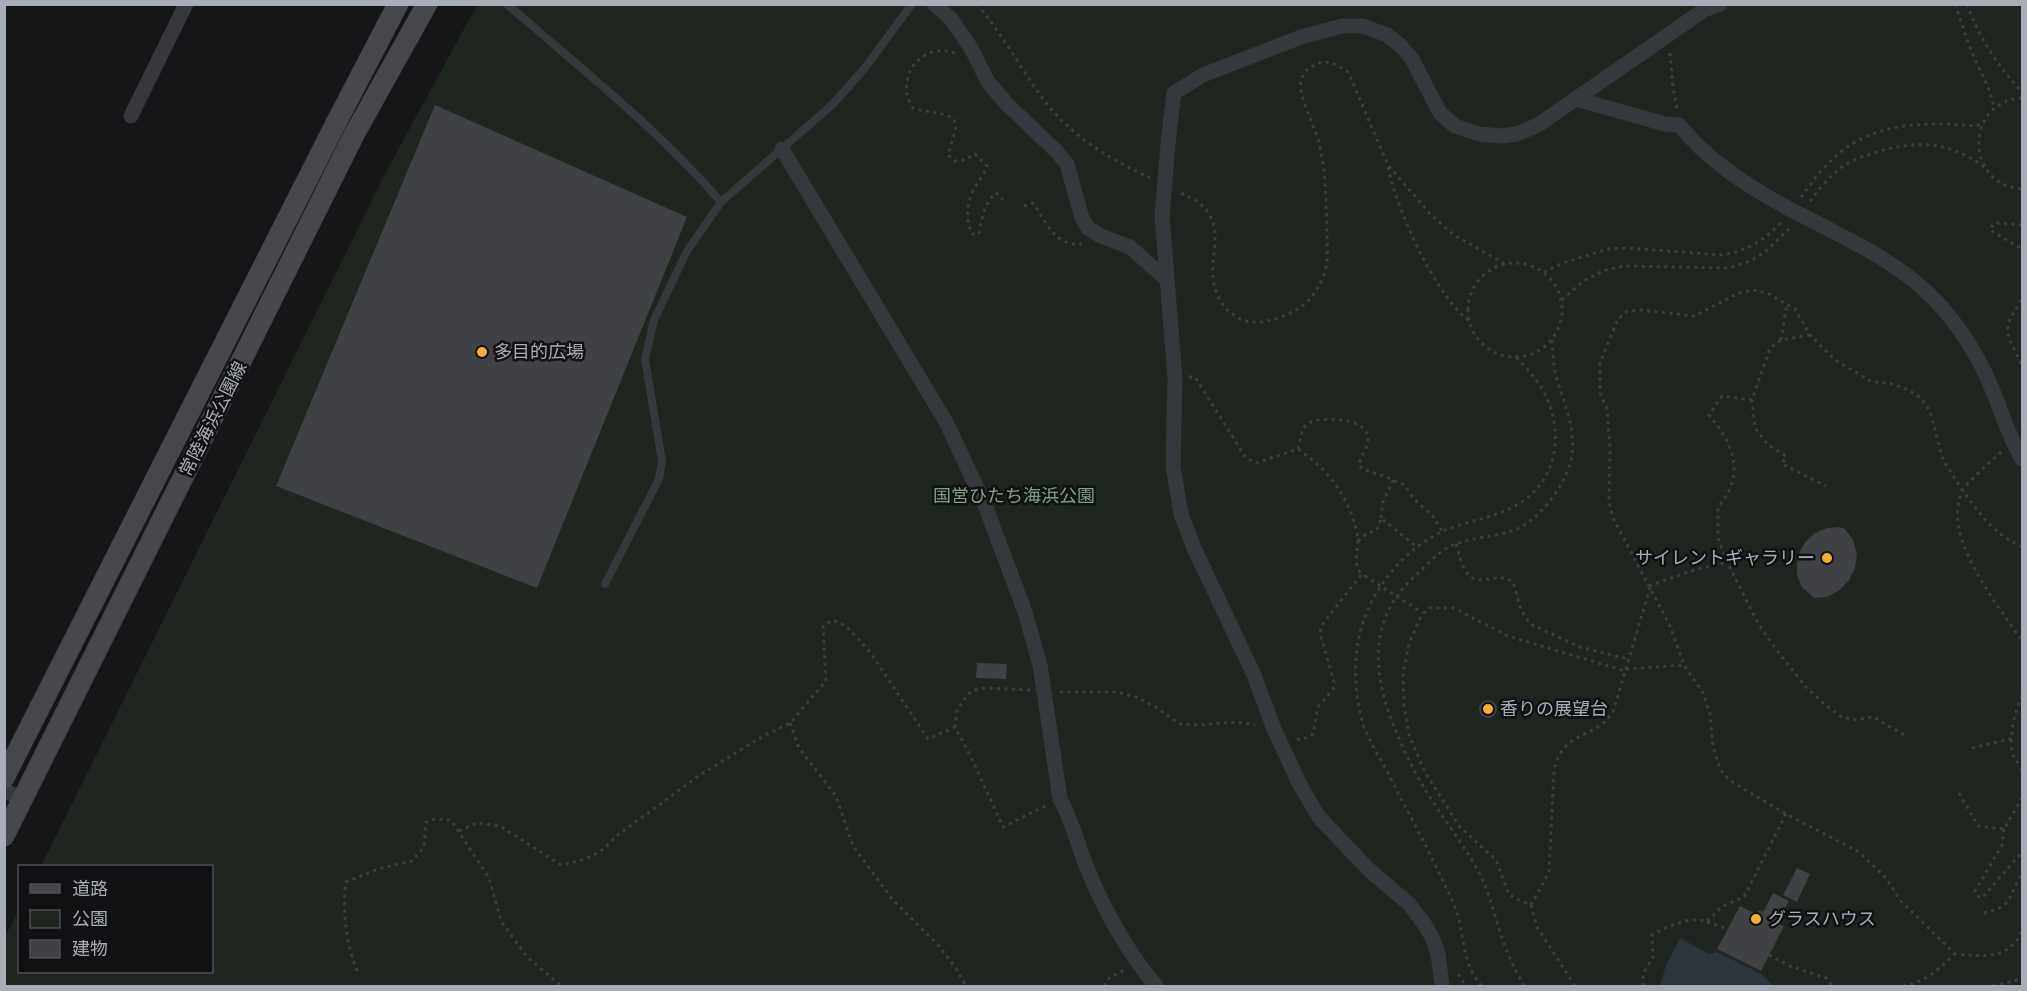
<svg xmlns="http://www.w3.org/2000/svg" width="2027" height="991" font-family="Figtree,'Noto Sans JP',sans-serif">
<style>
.green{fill:#1e261f}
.water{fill:#2c353c}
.building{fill:#404145}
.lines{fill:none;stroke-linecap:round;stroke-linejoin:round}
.path{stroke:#3d3f44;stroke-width:3;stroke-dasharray:3 4.5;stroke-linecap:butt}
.lane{stroke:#37383d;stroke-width:8}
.street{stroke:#37383d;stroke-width:15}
.secondary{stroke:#45474d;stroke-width:21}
.path-bridge{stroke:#3d3f44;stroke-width:3;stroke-dasharray:3 4.5;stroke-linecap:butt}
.street-bridge{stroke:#37383d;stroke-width:15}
.poi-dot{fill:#f2b134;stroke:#111113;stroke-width:2}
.labels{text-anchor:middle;stroke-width:5;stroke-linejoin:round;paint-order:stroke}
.poi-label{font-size:18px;fill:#a8adb8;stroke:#111113;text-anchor:start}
.street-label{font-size:18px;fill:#a8adb8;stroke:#111113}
.park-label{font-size:18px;fill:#7fa381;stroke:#111113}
</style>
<rect width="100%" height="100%" fill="#161618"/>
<path class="green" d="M477,5H2022V986H5L4,939L19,909L20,972H212V866H41L388,168Z"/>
<path class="water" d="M1680,938L1709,954L1717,952L1762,974L1773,986H1660L1666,965Z"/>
<path class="building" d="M435,105L687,217L537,588L276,486Z
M1839,527L1845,529L1853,540L1857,554L1855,568L1849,580L1840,590L1827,597L1814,598L1802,587L1797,575V563L1800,551L1806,541L1815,533L1827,528Z
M977,663L1007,664L1006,679L976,678Z
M1479 709a9 9 0 1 1 18 0a9 9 0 1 1-18 0Z
M1797,868L1810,874L1797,902L1783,895Z
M1773,893L1789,901L1777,923L1784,926L1761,971L1717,949L1740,906L1758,915V910L1763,912Z"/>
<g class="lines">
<path class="path" d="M977,4C1003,35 1022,71 1046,103C1073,137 1111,160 1150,178
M1955,4C1962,24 1968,45 1977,64C1985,80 1991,91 1994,109
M1967,4C1979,38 1998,66 2022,92
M955,53C928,43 902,66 907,95C908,99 911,104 913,108C929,113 940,111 954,119L956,127L948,155L955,161L964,160L975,154L987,166C984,176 977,182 973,191C966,205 966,220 972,234H979C982,219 984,203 996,193L1003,200
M1670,53L1673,88L1677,109
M2022,98C1965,101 1964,185 2022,189
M1388,167C1396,208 1435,295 1469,321
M1181,193C1243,219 1196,262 1221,302C1224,306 1225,309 1230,312C1234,315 1240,320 1245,321C1260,324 1272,321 1285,315C1305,308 1317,294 1324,274C1329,262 1327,246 1327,233C1326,202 1326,172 1319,142C1315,126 1298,97 1301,81C1302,75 1306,70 1311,67C1325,57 1336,64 1348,72L1388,165L1431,215L1454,235L1505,264
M1801,197C1812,182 1823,167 1837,155C1877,121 1927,122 1975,126L1983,124
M1810,201C1818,191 1828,178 1838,170C1846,163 1860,157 1871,154C1912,140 1949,140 1984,167
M1024,206L1033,203C1047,223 1054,246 1082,244
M2022,225L1998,223L1993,224L1990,230L2022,249
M1468 310a47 47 0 1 1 94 0a47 47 0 1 1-94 0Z
M1544,272L1563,263L1608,249L1628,248L1722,255C1746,251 1766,240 1782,221
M1562,300L1583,281L1603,271L1623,266L1729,268L1750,261L1765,252L1792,226
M2022,300C1999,332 2007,332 2022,366
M1810,335L1781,340L1770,348L1752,400L1755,428L1768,445L1786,456L1782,464L1826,486
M1781,340L1787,303
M1189,377H1195L1246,458L1256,463L1298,449C1328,469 1349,497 1357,533C1361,547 1349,568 1365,576
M1752,400L1722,396L1709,415C1734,445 1746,474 1718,507V538L1727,562L1759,625L1782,657L1806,687L1823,703L1840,716L1853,720L1873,717L1906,736
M1298,449L1303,428C1305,426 1308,424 1311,422C1324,417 1363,418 1367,434C1371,446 1360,454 1359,466L1364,470L1384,476L1404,485L1415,500L1433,516L1442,531
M2001,452C1992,461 1966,482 1962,492C1941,537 1998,605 2022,641
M1381,518L1383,502L1393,480
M1358,541L1366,534L1377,530L1381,518L1417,547
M1456,544C1459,553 1461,566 1467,573C1479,589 1498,570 1513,582L1521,610L1530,624L1580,647L1628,659
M2022,547L2004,537L1986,521L1962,490L1943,460L1930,411L1920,397L1906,389L1889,383L1872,382L1835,360L1810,335L1795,309L1767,293L1753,290L1739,293L1694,316L1641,310L1627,311L1618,319L1600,363V393L1607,409L1610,449L1609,502L1613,518L1670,626L1684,665L1703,693L1710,714L1713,747L1720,769L1729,780L1786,814L1859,852L1886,878L1901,901L1955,954C1984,956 2007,961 2022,932
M1649,586L1691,571L1727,562
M1626,669L1684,665
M1030,690L986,688L975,690L968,694L957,710L955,727L971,757L1003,827L1047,805
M1060,692H1116L1136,697L1154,706L1180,724L1198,725L1237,722L1255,725
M2022,696C2015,710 2007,742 2014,757C2016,761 2020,766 2022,769
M790,723L799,748L836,796L853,846L892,899L939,946L957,970L966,986
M1297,739L1302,740L1313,734L1318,707L1333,689L1334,682L1320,633L1322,625L1361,575
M1972,748L2013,738
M1959,793L1978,826L2004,829L2022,798
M2004,829L2002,845L1975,891L1977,896L1982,898L2022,852
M459,831L477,823L500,826L561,865C584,860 600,856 615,837L697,777L758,739L790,723L826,681L823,627L832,620L846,626L870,652L928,739L955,727
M1531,905L1549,872L1554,770C1564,729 1593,741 1613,712L1650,588
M1984,913C2014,906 2008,897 2022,873
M1707,922L1728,929
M1769,955L1790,966L1826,978L1833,986
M357,971C346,943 342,911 346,882L378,869L412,861L424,847L426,822L435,819L451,820L489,878L501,921L527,957L561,986
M1458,974L1466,986
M1104,986L1110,977L1124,970
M1481,986C1478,980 1472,974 1470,967C1462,949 1463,928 1456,910C1437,865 1413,822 1391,779C1383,762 1371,745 1364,727C1355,699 1353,666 1359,637C1368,596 1396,558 1432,537C1458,521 1491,520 1517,505C1558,481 1564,434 1545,394C1538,380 1527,369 1517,358
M1524,986C1517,973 1510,960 1505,946C1495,921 1491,893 1477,869C1458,835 1432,805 1414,770C1381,706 1353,631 1416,575C1426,566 1436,554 1447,548C1467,537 1491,538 1512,531C1537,523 1563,488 1570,464C1579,432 1563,403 1555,372C1553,362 1553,351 1552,340
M1575,986L1537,927L1531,905L1509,895L1496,860L1459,826L1425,772L1410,738L1404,706L1403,674L1409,644L1420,618L1429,608H1454L1508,636L1625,671
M1643,986V974L1653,957L1652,935C1665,927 1693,915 1706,922L1723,906L1744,897L1786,814
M1903,986C1924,983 1940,968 1955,954
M1993,986L2022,979"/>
<path class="lane" d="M507,4C580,68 657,128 721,202
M605,584L659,479L662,461L645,359L654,320L687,251L721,202L833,104L864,69L912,4"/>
<path class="street" d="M934,4L951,19L971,48L988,82L1006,103L1057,152L1067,164L1082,218L1088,228L1101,236L1130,247L1166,279
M1576,99L1665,124L1679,125C1708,160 1744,184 1784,206
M131,116L186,4
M1169,133L1174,93L1203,75L1301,37L1342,26H1363L1387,35L1401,46L1412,59L1440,113L1455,126L1479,134L1501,136L1517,134L1538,125L1704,10L1720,4
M782,149L946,422L985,505L1025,612L1040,665L1060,799C1071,819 1077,841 1085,863C1102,906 1126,950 1156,986
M1162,216L1175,378L1173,466L1181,514L1194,548L1254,675L1274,729L1300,785L1319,817L1367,868L1409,904L1425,925L1433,939L1438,954L1442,986
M1809,219C1887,259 1940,284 1982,367C1998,397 2005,430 2022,459
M4,790L23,800"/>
<path class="secondary" d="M4,778L336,123L398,4
M4,836L355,133L427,4"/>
<path class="path-bridge" d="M1365,576L1423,613"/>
<path class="street-bridge" d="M1784,206L1809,219
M1162,216L1169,133"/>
</g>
<g class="poi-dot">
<circle cx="482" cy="352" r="6"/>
<circle cx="1827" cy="558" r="6"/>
<circle cx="1488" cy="709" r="6"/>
<circle cx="1756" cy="919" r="6"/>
</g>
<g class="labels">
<g class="poi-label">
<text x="494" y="358">多目的広場</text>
<text x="1815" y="564" text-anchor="end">サイレントギャラリー</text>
<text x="1500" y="715">香りの展望台</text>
<text x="1768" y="925">グラスハウス</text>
</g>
<g class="street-label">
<text transform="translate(213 419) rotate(-63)" y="6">常陸海浜公園線</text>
</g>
<g class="park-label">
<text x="1014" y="502">国営ひたち海浜公園</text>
</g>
</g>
<rect width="2027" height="991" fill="none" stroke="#a8adb8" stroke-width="12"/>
<rect x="18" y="865" width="195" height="108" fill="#111113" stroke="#4d4f55" stroke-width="1.5"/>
<rect x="30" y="884" width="30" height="9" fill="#45474d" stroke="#4d4f55" stroke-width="1.5"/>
<text x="72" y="895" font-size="18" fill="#a8adb8">道路</text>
<rect x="30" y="910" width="30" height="18" fill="#1e261f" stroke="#4d4f55" stroke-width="1.5"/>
<text x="72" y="925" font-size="18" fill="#a8adb8">公園</text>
<rect x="30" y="940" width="30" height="18" fill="#404145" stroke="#4d4f55" stroke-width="1.5"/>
<text x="72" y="955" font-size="18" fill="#a8adb8">建物</text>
</svg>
